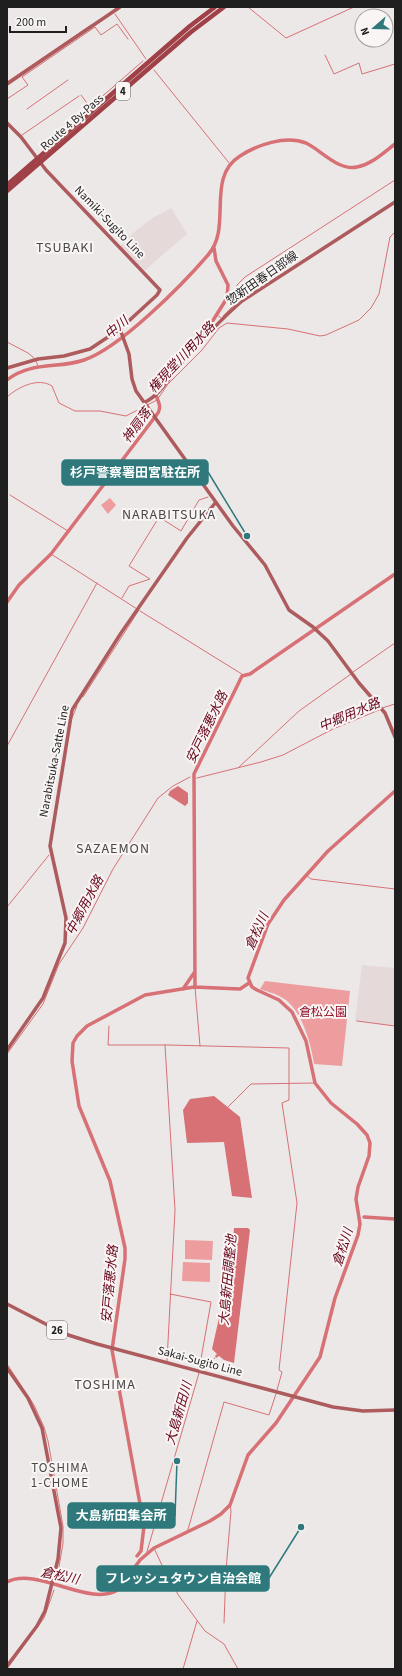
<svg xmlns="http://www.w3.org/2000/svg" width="402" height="1676" font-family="'Source Sans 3','Noto Sans JP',sans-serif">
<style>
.built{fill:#e6d9d9}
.green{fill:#ee9d9e}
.water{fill:#d77175}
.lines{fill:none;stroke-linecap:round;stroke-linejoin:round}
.stream{stroke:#d77175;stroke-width:1}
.river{stroke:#d77175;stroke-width:3.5}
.major{stroke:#ad5b5d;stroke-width:3.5}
.highway{stroke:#a04147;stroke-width:4.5}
.labels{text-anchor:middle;stroke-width:4;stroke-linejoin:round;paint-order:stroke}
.shield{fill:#f9f5f5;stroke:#615f5f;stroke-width:1}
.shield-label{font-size:11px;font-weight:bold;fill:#201f1f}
.street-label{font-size:12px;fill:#201f1f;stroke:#f9f5f5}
.park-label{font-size:12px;fill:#8f1028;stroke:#f9f5f5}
.water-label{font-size:13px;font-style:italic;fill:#670619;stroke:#f9f5f5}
.neighbourhood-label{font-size:13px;letter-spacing:1px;fill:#4b4848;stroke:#f9f5f5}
.quarter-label{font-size:14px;letter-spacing:1px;fill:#4b4848;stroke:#f9f5f5}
.leader{fill:none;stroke:#2f797c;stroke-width:1.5}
.callout-dot{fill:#2f797c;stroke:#f9f5f5;stroke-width:1.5}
.callout{fill:#2f797c;stroke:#2f797c;stroke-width:1.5}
.callout-label{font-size:13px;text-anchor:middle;font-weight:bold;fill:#fff}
</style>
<rect width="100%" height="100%" fill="#ece8e8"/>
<path class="built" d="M171,208L187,234L144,271L120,246L134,232L154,217Z
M362,965L395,968V1026L355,1021Z"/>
<path class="green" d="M110,498L116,505L108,514L101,505Z
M265,981L350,991L342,1066L314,1064C311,1043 301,1007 281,997C275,993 267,992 260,989Z
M185,1240L213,1241L212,1260L185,1259Z
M183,1262L210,1263V1282L182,1281Z"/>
<path class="water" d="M178,786L188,793V803L185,806L168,795L170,791Z
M214,1096L240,1117L252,1198L232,1196L224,1142L187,1143L183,1110L190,1099Z
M234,1228H248L250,1230L234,1363L224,1360L219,1356L216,1358L215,1356L217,1354L212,1349L231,1265Z
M62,1571L80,1575L79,1583L61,1580Z"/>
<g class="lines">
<path class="stream" d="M248,7L286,38L354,7
M115,14L146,59
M325,55L334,74L359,63L362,74L395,64
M154,70L230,164
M7,82L91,25
M81,95L90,107L143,61
M7,99L28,85L22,77L95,27L101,35L117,24L128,39
M27,109L68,80
M22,135L79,96
M216,314L221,318
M223,316L234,305L237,285L245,277L395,180
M7,342L28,353L34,358
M36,361L38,366
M7,397C18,387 38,377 52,386L59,403L75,411H100L126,416L157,400L168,384L202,350L219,328L227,323L288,329L320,336L326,335L359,320L371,308L379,294L390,237L395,232
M10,495L68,531
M51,554L137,609
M122,598L129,586L150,579L129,566L159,517L181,531L199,500L208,497
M140,611L245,676
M353,672L395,643
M83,697L139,610
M382,708L395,704
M72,718L77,706
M7,746L97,583
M238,768L299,711L351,674
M197,778L261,762L283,755L333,729L379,710
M306,875L311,879L395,889
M7,907L49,855
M195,987L200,1046
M357,1021L395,1026
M109,1026L108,1045H168L289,1048V1100L282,1103L297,1203L279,1370L282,1372L277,1390
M165,1045L175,1210L167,1361
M7,1054L43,1004L59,964L83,928L113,869L158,798L173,786L190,777
M228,1107L251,1084L315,1083
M170,1294L211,1302L199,1370
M7,1364L34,1405L44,1427L48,1441L63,1526V1543L57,1579
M201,1370L215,1358
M187,1533L224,1402L269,1415L276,1394
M154,1548L166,1574L179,1596L205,1631L224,1644L238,1669
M146,1555L199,1373
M226,1577L257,1578
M224,1623L226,1570L231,1511L230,1505
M7,1669L44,1618L54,1590
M183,1669L197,1621"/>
<path class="river" d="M7,380C31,361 58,369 84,360C120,348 182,285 208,255C233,227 205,178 240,156C257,145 285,135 306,143C321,150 338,171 357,167C372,164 383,153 395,144
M7,602L19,585L51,554L158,413C164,402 151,395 155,385L178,354L207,330L227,298L228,285L216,261L214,248
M195,987L194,774L242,676L250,674L395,574
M183,989L194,973
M364,1217L395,1219
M137,1556L141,1551L144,1526L112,1350L125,1259V1248L110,1181L79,1106L72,1061L73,1043L77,1036L87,1026L145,995L194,987L240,989L249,983
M7,1582C38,1566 91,1609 119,1589L140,1560L154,1548L210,1521L221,1514L230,1505L248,1455L276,1423L320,1357L335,1298L358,1235L360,1224L356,1199L358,1187L369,1156L370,1143L367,1135L357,1124L331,1103L315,1083L306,1041L292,1012L279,1000L257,990L252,987L248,978L268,924L284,900L328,851L395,791"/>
<path class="major" d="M7,84L120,7
M7,123L21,137L46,170L160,290L157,295L120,329L90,349L64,356L38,359L7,368
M120,329L129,354L132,379L136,391L233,526L265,565L289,610L313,627L328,641L359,683L385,713L395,737
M145,402C160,395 168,379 179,366C198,344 219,321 242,301L395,202
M7,1050L43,998L65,943L66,918L50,846L72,710L121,633L187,538L216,502
M7,1304L65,1334L97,1344L333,1407L363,1411L395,1410
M7,1368L28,1398L42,1428L61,1528L58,1559L45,1611L37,1626L7,1666"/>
<path class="highway" d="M7,185L190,26L215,7
M7,191L191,32L224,7"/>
</g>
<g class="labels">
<g class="shield">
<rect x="116" y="82" width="14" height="18" rx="3"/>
<rect x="47" y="1321" width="20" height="18" rx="3"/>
</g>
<g class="shield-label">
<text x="123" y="95">4</text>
<text x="57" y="1334">26</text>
</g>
<g class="street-label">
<text transform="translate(72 122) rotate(-41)" y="4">Route 4 By-Pass</text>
<text transform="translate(110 222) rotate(46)" y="4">Namiki-Sugito Line</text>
<text transform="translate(262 278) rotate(-35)" y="4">惣新田春日部線</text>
<text transform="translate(54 761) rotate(-79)" y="4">Narabitsuka-Satte Line</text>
<text transform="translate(200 1361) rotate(15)" y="4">Sakai-Sugito Line</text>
</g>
<g class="park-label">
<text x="323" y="1016">倉松公園</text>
</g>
<g class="water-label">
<text transform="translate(116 327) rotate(-40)" y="5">中川</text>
<text transform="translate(181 357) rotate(-47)" y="5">権現堂川用水路</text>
<text transform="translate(136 425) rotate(-54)" y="5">神扇落</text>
<text transform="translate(349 714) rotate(-23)" y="5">中郷用水路</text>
<text transform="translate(206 727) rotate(-64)" y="5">安戸落悪水路</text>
<text transform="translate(84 905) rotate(-62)" y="5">中郷用水路</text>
<text transform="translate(256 931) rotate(-66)" y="5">倉松川</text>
<text transform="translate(342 1247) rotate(-72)" y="5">倉松川</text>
<text transform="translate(227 1280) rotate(-85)" y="5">大島新田調整池</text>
<text transform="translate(109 1284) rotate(-85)" y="5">安戸落悪水路</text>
<text transform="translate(178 1413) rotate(-74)" y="5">大島新田川</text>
<text transform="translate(60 1575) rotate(12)" y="5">倉松川</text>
</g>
<g class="neighbourhood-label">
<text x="60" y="1472">TOSHIMA<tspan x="60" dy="15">1-CHOME</tspan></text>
</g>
<g class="quarter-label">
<text x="65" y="252">TSUBAKI</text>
<text x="169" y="519">NARABITSUKA</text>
<text x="113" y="853">SAZAEMON</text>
<text x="105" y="1389">TOSHIMA</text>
</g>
</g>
<path class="leader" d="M247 536L208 472M177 1461L175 1516M301 1527L269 1578"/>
<g class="callout-dot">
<circle cx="247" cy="536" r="4"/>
<circle cx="177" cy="1461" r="4"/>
<circle cx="301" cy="1527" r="4"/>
</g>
<g class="callout">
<rect x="62" y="460" width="146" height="25" rx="4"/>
<rect x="68" y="1503" width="107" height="25" rx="4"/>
<rect x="97" y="1566" width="172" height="25" rx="4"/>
</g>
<g class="callout-label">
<text x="135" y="477">杉戸警察署田宮駐在所</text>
<text x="121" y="1520">大島新田集会所</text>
<text x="183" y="1583">フレッシュタウン自治会館</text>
</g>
<rect width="402" height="1676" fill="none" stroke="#201f1f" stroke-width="16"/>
<g transform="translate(374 28) rotate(250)"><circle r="19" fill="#f9f5f5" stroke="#a29f9f"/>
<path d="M0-3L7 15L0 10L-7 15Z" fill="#2f797c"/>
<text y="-6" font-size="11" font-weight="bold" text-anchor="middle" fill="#201f1f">N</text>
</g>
<path d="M10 26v6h56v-6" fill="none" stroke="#201f1f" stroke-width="2"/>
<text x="16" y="26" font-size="12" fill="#201f1f" stroke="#f9f5f5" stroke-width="3" paint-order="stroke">200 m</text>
</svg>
